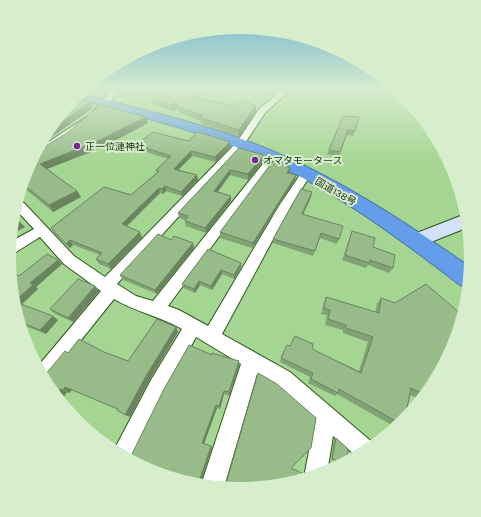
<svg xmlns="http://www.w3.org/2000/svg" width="481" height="517" font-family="Karla,'Noto Sans JP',sans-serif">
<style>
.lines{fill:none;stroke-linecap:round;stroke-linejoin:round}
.street-casing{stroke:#2d5618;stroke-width:2}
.secondary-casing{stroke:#2d5618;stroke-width:2}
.highway-casing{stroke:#4d78a1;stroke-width:2}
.street{fill:#fff;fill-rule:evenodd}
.secondary{fill:#d1e2f9;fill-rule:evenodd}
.highway{fill:#659deb;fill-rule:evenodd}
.wall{fill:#82a276}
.shaded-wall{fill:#6a8460}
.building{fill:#97bc89;stroke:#6a8460}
.poi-dot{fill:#7b2695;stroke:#d6eecc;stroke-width:1.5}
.labels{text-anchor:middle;stroke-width:4;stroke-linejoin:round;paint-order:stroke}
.far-poi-label{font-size:10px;fill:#203218;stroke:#d6eecc;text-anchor:start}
.far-street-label{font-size:10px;fill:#203218;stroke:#d6eecc}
</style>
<rect width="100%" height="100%" fill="#a5d592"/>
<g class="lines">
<g class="street-casing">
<path id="street" d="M111,90H118C102,117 76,132 50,149H44V145L91,114Z
M282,90H290L265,113L243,146L117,284L136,296L153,301L270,155H276L278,157L276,159L168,306L179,310L208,326L279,206L302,172H310L311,174L291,206L222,334L290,372L373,443L355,455L333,436L327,473L304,477L315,420L276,386L257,374L224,487L202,482L241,364L196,337L165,394L133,460L115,448L151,380L182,329C160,316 135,312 114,299L49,380L39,365L101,291L64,264L40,237L16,252L10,253L12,241L34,229L18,212L20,202L24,203L74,256L105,277L237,142L259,109Z"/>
</g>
<g class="secondary-casing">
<path id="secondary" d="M463,215L466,228L416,248L409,246L407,241L409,236Z"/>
</g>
<g class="highway-casing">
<path id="highway" d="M80,93C138,109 198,122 255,144C332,174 402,220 470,267L466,287L460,285C399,238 337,192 267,160C206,132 139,117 75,98Z"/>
</g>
<use href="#street" class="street"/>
<use href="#secondary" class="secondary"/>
<use href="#highway" class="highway"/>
</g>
<path class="wall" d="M83,90H109L106,93L83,91Z
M116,90H210L198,98L232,105H256V111L239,137L202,124L201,121L180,113L177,108L172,111L152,104L151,98L154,96L117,94Z
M251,90H280L270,96Z
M343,116L355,131L353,136L347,135L339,157L327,154L329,150Z
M146,117L148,123L101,148L47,169L77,191L81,197L53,212L23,187L27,170Z
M188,141L230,142V147L216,162L192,156L178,170L197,175L198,180L182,196L166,191L163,194L160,193L126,226L142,237L111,269L99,264L96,259L100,255L73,245L70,248L54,233L51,228L131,195L157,173L156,170L168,159L137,149L136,145Z
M239,148L264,155V160L248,180L230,175L218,192L231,201L206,233L186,226L185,221V220L179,218L178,213Z
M290,168L289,173L296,175L295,180L252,248L220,238V232Z
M311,197L303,214L339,239L337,244L320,238L313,256L273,243V239Z
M352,231L373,247L393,268L389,273L368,265L366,268L342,260L350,237Z
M171,240L193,243L194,248L157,294L123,280L120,275Z
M208,249L241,267L234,279L222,274L212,290L200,285L195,293L183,288L182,284Z
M62,264L36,287L38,289L22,304L58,320L46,334L22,325L12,272L19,276Z
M95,286L99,291L73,322L55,314L50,309Z
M326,297L375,312L377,304L381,298L451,346L454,347L420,399L410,395L404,422L395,429V427L337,394L335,396L308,383L310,377L280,362L281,358L290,346L312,349L359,371L368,342L343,333V330L325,325L327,315L321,314L324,302Z
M176,327L178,332L150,379L130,417L117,410V409L72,390L69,393L67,392L62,400L45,375L68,353L104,352L128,361Z
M212,355L239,361V366L229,396L224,394L220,409L217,408L204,443L211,446L212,448L201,482L152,472Z
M336,438L347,460L342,464L331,459L334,439Z
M341,464L336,468L337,465Z"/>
<path class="shaded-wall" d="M201,90H210L192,102L191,97Z
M270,90H280L270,96Z
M90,102L93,108L46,141L56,126Z
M176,102L177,108L172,111L171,105Z
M256,105V111L239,137V130Z
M146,117L148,123L101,148L44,170L40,164Z
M230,142V147L216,162L215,157Z
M191,151L192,156L175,173L174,169Z
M264,155V160L248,180V174Z
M290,168V173L286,178L287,173Z
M230,170V175L214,196V191Z
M197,175L198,180L182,196L181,192Z
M296,175L295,180L252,248L253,243Z
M165,186L166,191L163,194L162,189Z
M159,188L160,193L124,229L122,224Z
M77,191L81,197L53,212L49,205Z
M312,192L311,197L301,219L302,214Z
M231,196V201L206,233L205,228Z
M19,221L25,227L14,233L16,222Z
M140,232L142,237L111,269L108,264Z
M70,240L73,245L70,248L66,244Z
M193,243L194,248L157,294L155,290Z
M58,260L62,264L36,287L38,289L20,306L18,305L17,299L30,283Z
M241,263V267L234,279V275Z
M221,270L222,274L212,290L211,286Z
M199,281L200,285L195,293L194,289Z
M95,286L99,291L73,322L68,318Z
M53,316L58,320L46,334L40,330Z
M176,327L178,332L150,379L130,417L125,415L146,376Z
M239,361V366L229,396V392Z
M65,387L72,390L69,393L63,390Z
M60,389L67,392L62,400L57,393Z
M224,391V394L220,409L219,406Z
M216,405L217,408L204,444L202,443Z
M76,420L84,424L83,426L77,423Z
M211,446L212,448L201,482H199Z"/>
<path class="building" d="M146,90H201L191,97L232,105L239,101L256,105L239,130L201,118L202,115L179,108L176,102L171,105L151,98L165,92Z
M75,98L90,102L56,126Z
M100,105L146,117L98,141L40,164L77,191L49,205L24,185L27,170L42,147H44L67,133Z
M343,116L359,117L355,131L348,130L340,152L329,150Z
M153,132L188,141L198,132L230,142L215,157L191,151L174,169L197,175L181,192L165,186L162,189L159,188L122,224L140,232L108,264L96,259L102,253L70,240L66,244L51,228L104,187L131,195L159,171L156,170L171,156L136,145Z
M239,148L264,155L248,174L230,170L214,191L231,196L205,228L185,221L188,216L178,213Z
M273,161L284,165L290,168L287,173L296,175L253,243L220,232Z
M301,189L312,192L302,214L343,226L339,239L321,233L315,251L273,239Z
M17,218L19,221L16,222Z
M352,231L375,238L373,247L395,255L393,268L370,260L369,263L345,255Z
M158,234L171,240L174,236L193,243L155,290L120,275Z
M208,249L241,263L234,275L221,270L211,286L199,281L194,289L182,284Z
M47,254L58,260L30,283L33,285L17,299L12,272L19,276Z
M78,279L95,286L68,318L50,309Z
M426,284L461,314L455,342L451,346L454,347L423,394L411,388L405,418L406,419L404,422L401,424L339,389L338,393L311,379L313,373L281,358L287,345L290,346L295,336L313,344L312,349L361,373L373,337L346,328V325L328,319L330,310L324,308L326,297L379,313L381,298L395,303Z
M18,303L53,316L40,330L22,323Z
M157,319L176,327L146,376L125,415L117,410L118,409L65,387L63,390L60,389L57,393L45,375L65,351L68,353L79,339L104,352L128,361Z
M189,345L212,355V353L239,361L229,392L224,391L219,406L216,405L202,443L211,446L199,482L152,472L130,458L163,391Z
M258,373L277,384L316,418L311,448L291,468L306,475V477L240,490L225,487Z
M336,438L348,449L347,460L343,463L332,459Z"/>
<linearGradient id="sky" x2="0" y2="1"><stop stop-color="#6baece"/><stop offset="0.55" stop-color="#d6ecce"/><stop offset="1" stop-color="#d6ecce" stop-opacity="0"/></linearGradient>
<rect width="481" height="163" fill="url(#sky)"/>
<g class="poi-dot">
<circle cx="77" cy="146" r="4"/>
<circle cx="255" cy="160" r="4"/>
</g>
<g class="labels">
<g class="far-poi-label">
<text x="85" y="150">正一位漣神社</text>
<text x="263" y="164">オマタモータース</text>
</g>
<g class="far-street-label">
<text transform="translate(336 191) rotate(30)" y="4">国道138号</text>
</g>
</g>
<path d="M0 0H481V517H0ZM16 258a224 224 0 1 1 448 0a224 224 0 1 1-448 0Z" fill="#d6eecc" fill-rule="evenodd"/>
</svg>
